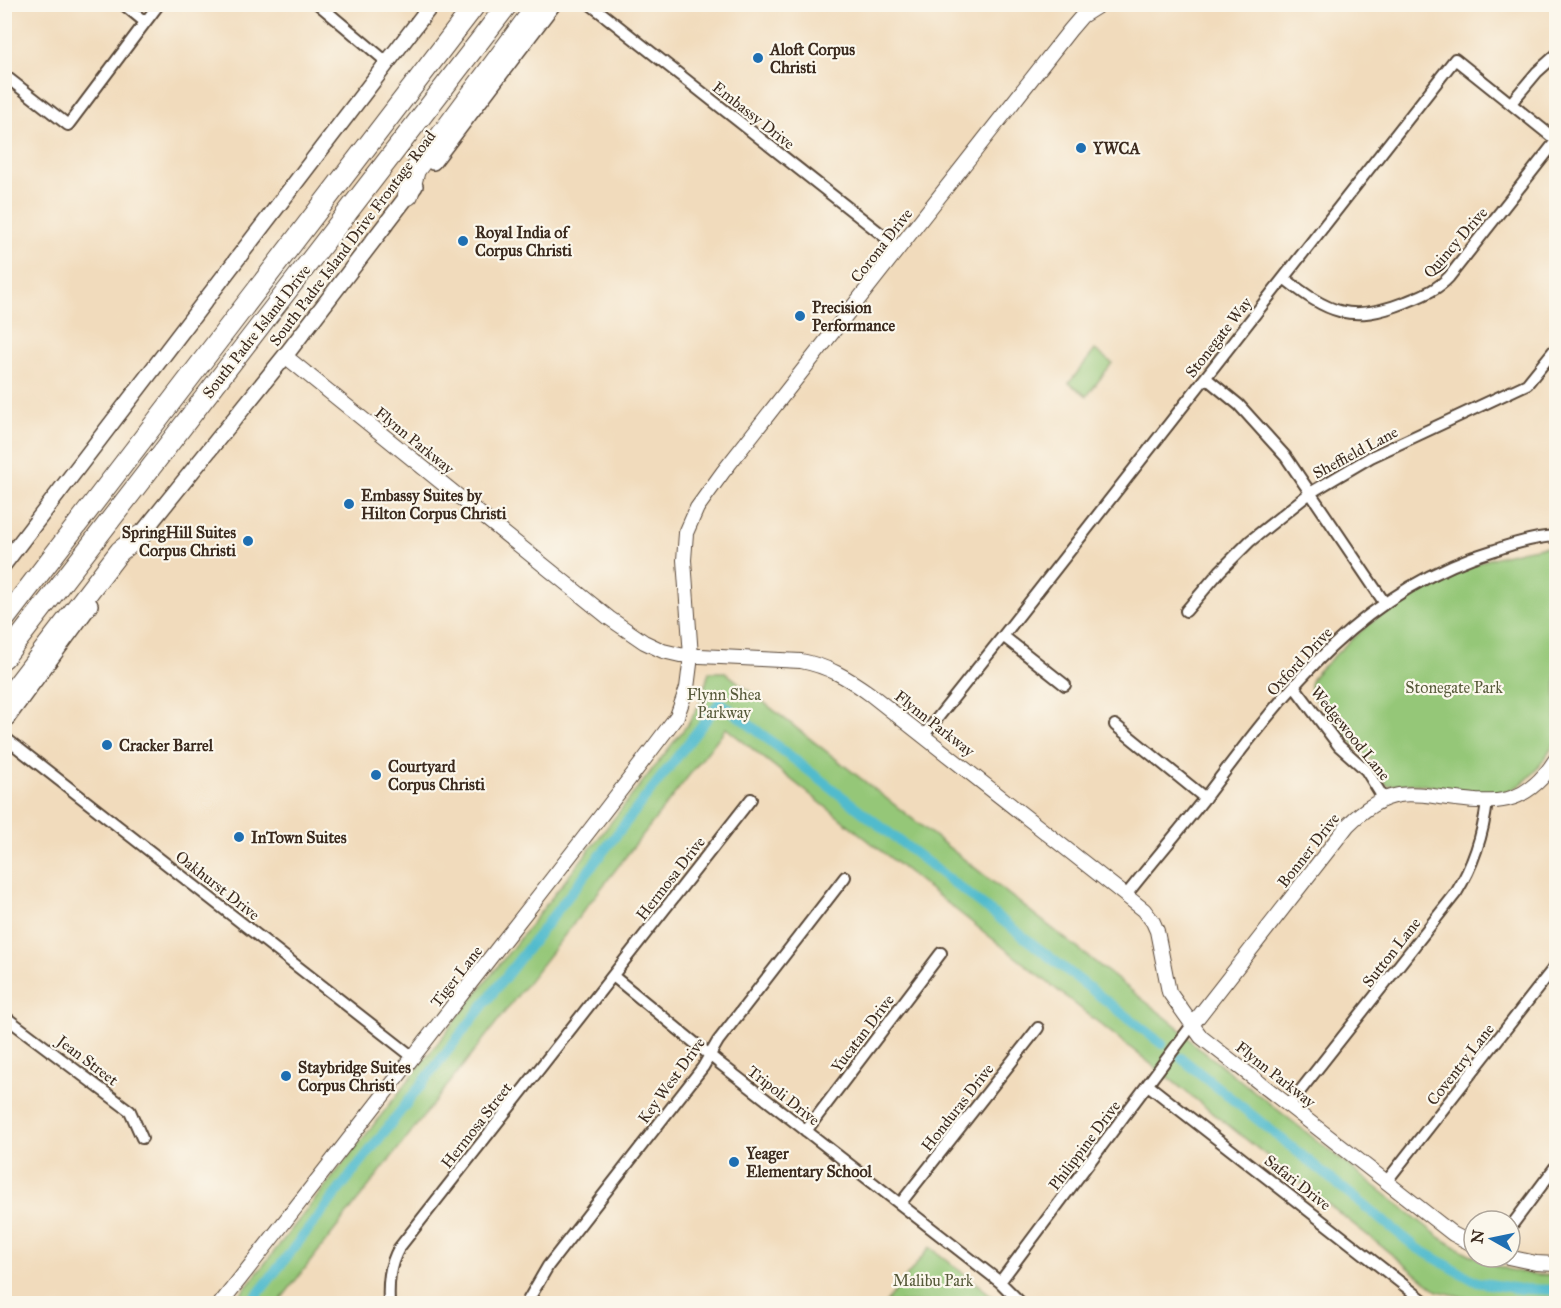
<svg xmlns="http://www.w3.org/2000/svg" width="1561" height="1308" font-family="'IM FELL Great Primer',serif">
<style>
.green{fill:#95c778;stroke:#68784b;stroke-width:1.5}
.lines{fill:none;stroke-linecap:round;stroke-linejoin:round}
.canal{stroke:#51bbcd;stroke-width:10}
.minor-casing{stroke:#564536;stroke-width:14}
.tertiary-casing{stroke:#564536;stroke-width:16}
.secondary-casing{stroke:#564536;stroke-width:18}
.motorway-casing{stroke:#564536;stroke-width:22}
.minor{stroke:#fff;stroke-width:10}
.tertiary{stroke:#fff;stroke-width:14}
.secondary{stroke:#fff;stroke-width:15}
.motorway{stroke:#fff;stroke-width:20}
.poi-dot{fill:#1f6fb2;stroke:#fbf7ec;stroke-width:2}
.labels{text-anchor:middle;stroke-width:4.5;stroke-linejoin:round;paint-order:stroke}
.poi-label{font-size:16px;font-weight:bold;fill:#3b2a1e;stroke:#fbf7ec;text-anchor:start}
.street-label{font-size:16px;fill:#3b2a1e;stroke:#fbf7ec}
.park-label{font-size:16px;fill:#565939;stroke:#fbf7ec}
</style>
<rect width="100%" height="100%" fill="#fbf7ec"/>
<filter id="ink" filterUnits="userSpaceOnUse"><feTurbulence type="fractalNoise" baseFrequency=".0167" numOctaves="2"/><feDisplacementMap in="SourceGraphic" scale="12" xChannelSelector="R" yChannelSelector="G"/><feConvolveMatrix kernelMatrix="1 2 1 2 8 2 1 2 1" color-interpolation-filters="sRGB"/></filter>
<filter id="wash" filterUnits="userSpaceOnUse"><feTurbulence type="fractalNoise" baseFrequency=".008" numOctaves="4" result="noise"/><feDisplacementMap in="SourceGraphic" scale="24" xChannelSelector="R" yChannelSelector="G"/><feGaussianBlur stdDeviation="1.35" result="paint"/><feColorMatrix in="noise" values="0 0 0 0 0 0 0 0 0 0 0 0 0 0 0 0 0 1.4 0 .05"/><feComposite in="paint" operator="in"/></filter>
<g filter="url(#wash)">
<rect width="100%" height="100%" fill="#f1dbbc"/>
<path class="green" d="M1095,350L1112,363L1087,396L1069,383Z
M1556,545V741C1517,806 1500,796 1432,786C1426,786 1420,784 1414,784C1404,783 1396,786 1386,785L1379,767L1353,744L1314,698C1311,692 1308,688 1311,681C1314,673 1323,667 1329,661C1367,622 1416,585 1468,566C1497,555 1526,549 1556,545Z
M709,672H725L1178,1027L1194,1044L1441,1238C1476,1260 1514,1277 1556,1275V1303H1489L1438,1291L726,728L278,1303L233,1304L688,724L700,703Z
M930,1247L1001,1303H885Z"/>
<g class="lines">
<path class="canal" d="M1181,1058L1417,1248L1477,1282L1520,1289L1556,1290
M250,1304L720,702L1162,1044"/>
</g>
</g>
<g filter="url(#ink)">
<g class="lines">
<g class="minor-casing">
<path id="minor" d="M123,4L145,22
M318,4L388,63
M590,4L899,248
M4,75L68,125L159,4
M1511,103L1537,72L1556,55
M1284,278C1328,313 1351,324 1406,302C1423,295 1437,290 1449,277L1556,141
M1206,378L1239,405L1286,457L1384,602
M1186,611L1220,571L1250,541L1310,493L1371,457L1527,384L1556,348
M1003,636L1065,685
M1294,686L1339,746L1366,770L1384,799
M1115,725L1205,798
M924,735L1003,636L1455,59L1556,140
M4,737L413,1057
M1127,894C1153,861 1181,829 1207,795C1286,690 1362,589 1495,550C1515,543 1535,537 1556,536
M613,976L718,1062L1000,1282L1022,1304
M4,1016L130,1111L142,1138
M1148,1085L1428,1304
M1289,1105L1456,893C1474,864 1483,836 1487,802
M806,1131L941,953
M1386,1182L1556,965
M900,1204L1038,1028
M1510,1230L1512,1225L1556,1166
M1000,1282L1192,1025
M389,1304C388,1283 389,1266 399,1248L751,799
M526,1304L548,1266L703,1067L718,1041L845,877"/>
</g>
<g class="tertiary-casing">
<path id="tertiary" d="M285,356L609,618L644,642L663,651L680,655L801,661C828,666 848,678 870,694L1144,910L1153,922L1157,931L1169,992L1201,1037L1453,1234L1474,1245
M1192,1025L1348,825C1362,811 1379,798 1399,795C1413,793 1426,795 1440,797C1493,804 1525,809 1556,759
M1508,1257L1536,1263L1556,1264
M220,1304C285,1222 349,1139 413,1057C501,943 591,831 677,716L687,688L691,656L684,560L686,533L697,508L723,472L1070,30L1082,16L1101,4"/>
</g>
<g class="secondary-casing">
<path id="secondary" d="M433,162L553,4
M135,542L285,356L415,186
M4,564L432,4
M4,722L90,605"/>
</g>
<g class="motorway-casing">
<path id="motorway" d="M408,195L415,170L538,4
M4,620L476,4
M4,658L508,4
M4,702L120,551L141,535"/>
</g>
<use href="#minor" class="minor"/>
<use href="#tertiary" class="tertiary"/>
<use href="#secondary" class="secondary"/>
<use href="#motorway" class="motorway"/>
</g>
</g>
<g class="poi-dot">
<circle cx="758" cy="58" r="6"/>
<circle cx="1081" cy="148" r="6"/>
<circle cx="463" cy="241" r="6"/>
<circle cx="800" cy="316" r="6"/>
<circle cx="349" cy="504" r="6"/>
<circle cx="248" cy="541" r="6"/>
<circle cx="107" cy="745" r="6"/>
<circle cx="376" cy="775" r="6"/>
<circle cx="239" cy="837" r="6"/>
<circle cx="286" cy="1076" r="6"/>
<circle cx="734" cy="1162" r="6"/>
</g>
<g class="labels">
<g class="poi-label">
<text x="770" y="55">Aloft Corpus<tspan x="770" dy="18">Christi</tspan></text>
<text x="1093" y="154">YWCA</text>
<text x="475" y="238">Royal India of<tspan x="475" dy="18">Corpus Christi</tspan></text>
<text x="812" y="313">Precision<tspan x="812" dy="18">Performance</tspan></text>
<text x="361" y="501">Embassy Suites by<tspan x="361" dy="18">Hilton Corpus Christi</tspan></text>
<text x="236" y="538" text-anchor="end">SpringHill Suites<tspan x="236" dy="18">Corpus Christi</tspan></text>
<text x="119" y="751">Cracker Barrel</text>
<text x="388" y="772">Courtyard<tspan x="388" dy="18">Corpus Christi</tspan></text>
<text x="251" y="843">InTown Suites</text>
<text x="298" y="1073">Staybridge Suites<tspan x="298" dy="18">Corpus Christi</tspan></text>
<text x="746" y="1159">Yeager<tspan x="746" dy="18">Elementary School</tspan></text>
</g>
<g class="street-label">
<text transform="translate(754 115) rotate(38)" y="6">Embassy Drive</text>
<text transform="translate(352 238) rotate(-53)" y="6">South Padre Island Drive Frontage Road</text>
<text transform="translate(1455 242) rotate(-49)" y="6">Quincy Drive</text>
<text transform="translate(881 245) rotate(-52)" y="6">Corona Drive</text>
<text transform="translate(256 331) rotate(-52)" y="6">South Padre Island Drive</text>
<text transform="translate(1218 337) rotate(-52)" y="6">Stonegate Way</text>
<text transform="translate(415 440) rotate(39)" y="6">Flynn Parkway</text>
<text transform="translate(1355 452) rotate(-28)" y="6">Sheffield Lane</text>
<text transform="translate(1299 661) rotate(-47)" y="6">Oxford Drive</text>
<text transform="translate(935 723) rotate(38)" y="6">Flynn Parkway</text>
<text transform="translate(1351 733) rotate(51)" y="6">Wedgewood Lane</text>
<text transform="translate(1308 850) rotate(-52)" y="6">Bonner Drive</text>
<text transform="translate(670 878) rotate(-52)" y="6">Hermosa Drive</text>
<text transform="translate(218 885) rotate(38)" y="6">Oakhurst Drive</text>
<text transform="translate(1391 952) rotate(-52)" y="6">Sutton Lane</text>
<text transform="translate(456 976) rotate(-52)" y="6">Tiger Lane</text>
<text transform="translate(862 1033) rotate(-53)" y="6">Yucatan Drive</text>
<text transform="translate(88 1060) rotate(37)" y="6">Jean Street</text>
<text transform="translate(1460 1064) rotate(-52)" y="6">Coventry Lane</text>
<text transform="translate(1276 1074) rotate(38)" y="6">Flynn Parkway</text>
<text transform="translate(671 1080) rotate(-54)" y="6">Key West Drive</text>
<text transform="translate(784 1095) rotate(38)" y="6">Tripoli Drive</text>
<text transform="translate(957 1107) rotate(-52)" y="6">Honduras Drive</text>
<text transform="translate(476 1125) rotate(-52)" y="6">Hermosa Street</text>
<text transform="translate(1084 1145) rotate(-53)" y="6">Philippine Drive</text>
<text transform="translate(1298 1182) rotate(38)" y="6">Safari Drive</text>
</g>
<g class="park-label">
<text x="1454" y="693">Stonegate Park</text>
<text x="724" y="700">Flynn Shea<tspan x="724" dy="18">Parkway</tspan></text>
<text x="933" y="1286">Malibu Park</text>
</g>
</g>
<rect width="1561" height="1308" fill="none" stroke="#fbf7ec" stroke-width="24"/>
<g transform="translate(1492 1239) rotate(279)"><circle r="28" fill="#fbf7ec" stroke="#aea59a" stroke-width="1.5"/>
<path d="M0-4.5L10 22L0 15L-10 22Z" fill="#1f6fb2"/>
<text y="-9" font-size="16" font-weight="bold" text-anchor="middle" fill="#3b2a1e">N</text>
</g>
</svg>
